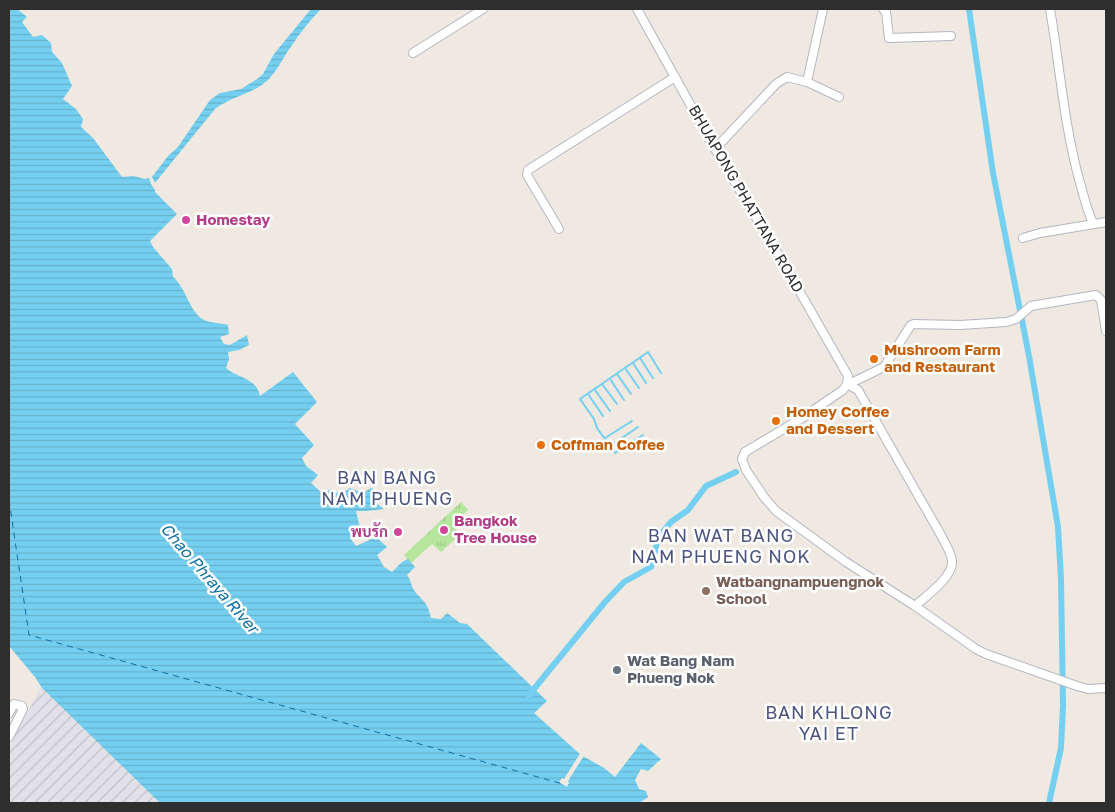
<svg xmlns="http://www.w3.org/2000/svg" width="1115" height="812" font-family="'Golos Text',Sarabun,sans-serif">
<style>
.industrial{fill:url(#industrial-furrows)}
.grass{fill:url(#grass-tufts)}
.water{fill:url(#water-rules)}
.pier{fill:#efe9e1}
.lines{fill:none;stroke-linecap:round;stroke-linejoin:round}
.stream{stroke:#75cff0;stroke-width:2}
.canal{stroke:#75cff0;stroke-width:6}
.ferry{stroke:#0d6fa3;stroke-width:1;stroke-dasharray:6 5;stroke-linecap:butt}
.minor-casing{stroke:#b4b7c1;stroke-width:10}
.minor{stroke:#fff;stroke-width:8}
.hotel-dot{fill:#d1479c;stroke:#fff;stroke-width:2}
.food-dot{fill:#e8710a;stroke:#fff;stroke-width:2}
.education-dot{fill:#8d6e63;stroke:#fff;stroke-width:2}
.worship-dot{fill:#6b7280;stroke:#fff;stroke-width:2}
.labels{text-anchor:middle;stroke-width:5;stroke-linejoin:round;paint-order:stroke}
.street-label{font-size:15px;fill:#2e2e2e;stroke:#fff}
.hotel-label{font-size:15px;font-weight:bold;fill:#b23c85;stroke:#fff;text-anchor:start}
.food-label{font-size:15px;font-weight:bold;fill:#c56008;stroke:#fff;text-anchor:start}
.education-label{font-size:15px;font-weight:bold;fill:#785e54;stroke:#fff;text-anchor:start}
.worship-label{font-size:15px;font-weight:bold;fill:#5b616d;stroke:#fff;text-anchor:start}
.water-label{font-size:16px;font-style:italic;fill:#0d6fa3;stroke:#fff}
.quarter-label{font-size:18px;letter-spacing:1px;fill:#4d5680;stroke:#fff}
</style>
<defs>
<pattern id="industrial-furrows" width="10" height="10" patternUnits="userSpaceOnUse" patternTransform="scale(1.25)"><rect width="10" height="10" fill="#e3e1e8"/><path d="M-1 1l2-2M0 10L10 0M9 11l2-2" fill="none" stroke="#c3c1c7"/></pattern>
<pattern id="grass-tufts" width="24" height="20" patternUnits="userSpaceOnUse" patternTransform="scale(1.25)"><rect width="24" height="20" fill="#b6e59e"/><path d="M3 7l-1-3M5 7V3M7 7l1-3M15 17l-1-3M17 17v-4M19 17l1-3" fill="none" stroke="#9dc588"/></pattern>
<pattern id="water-rules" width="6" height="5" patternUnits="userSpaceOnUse" patternTransform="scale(1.25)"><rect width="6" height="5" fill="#75cff0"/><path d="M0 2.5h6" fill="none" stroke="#66b2ce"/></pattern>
</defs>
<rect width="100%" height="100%" fill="#efe9e1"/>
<path class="industrial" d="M41,687L42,688L160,803H9V747Z"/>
<path class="grass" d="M461,502L468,510L453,525L460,535L441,552L432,544L411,563L404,555Z"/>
<path class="water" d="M9,9H17L27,17L22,22L33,37L42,35L51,43L52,52L62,63L72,86L63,99L76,109L83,119L81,127L93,138L122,177L134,176L144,179L149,178L151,184L155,190V192L177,214L150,241L153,247L172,269L173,277C187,289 189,312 204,320C210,323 221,323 228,325L229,334L220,337L224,344L230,345L247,335L249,345L239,350L228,352L229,359L226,368C237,378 257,378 260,396L293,372L317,402L295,424L314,445L302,458L306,466L318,475L311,483L323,494L331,489L340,495L350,488L363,493L371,488L380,492L372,500L384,509L366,511H356L360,528L350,538L356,546L376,537L387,547L377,555L384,567L392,572L402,562L408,559L415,567L407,575C411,580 411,587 416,593C426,604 427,602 431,618L441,619L447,613L460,623L467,624L547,701L534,713L581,755L604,768L615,777L641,743L661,759L648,771L641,769L635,780L639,789L646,791L648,797L639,803H160L42,688L35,677L9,646Z
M311,9H321C308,22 298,36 288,51C282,60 276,72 268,80C253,94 232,96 215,109L155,183L152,177L168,156L178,147L210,100L220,93L241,89L257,79L263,74L274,54Z"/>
<path class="pier" d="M581,752L585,754L568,781L569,783L567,787L559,782L562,778L564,779Z"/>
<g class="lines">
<path class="stream" d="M640,358L653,378
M633,363L646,383
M625,368L639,388
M617,374L631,394
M610,379L624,400
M602,384L617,404
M595,390L610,411
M588,394L603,416
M643,435L615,453L597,428L594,419L580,399L648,352L661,373
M605,438L632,421
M610,446L638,427"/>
<path class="canal" d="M969,9L993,173L1029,356L1058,527L1061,579L1063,705L1061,748L1049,803
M529,695L605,602L624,582L651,567L658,538L671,522L688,510L706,486L736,472"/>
<path class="ferry" d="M9,500L29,635L563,784"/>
<g class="minor-casing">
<path id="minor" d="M637,9L715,149L781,259L848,376L847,384L843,390L802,418L745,452L742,459L746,470L764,497L776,511L846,562L915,606L976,649L986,654L1077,686L1088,689L1106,688
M883,9L886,12L889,38L951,36
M1050,9C1060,67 1064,126 1080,183C1084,196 1087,211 1093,223
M413,53L483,9
M807,82L823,9
M715,149L776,84L787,77L807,82L839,97
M559,229L527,175L528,170L675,77
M1023,238L1040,233L1106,222
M847,383H851L884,367L911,325L914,324L960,325L1006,322L1016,319L1031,306L1096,295L1101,300L1106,331
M847,384L858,390L942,537C945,544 952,553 952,562C953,577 926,596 915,606
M9,713L14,704L22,706L23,709L9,737"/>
</g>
<use href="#minor" class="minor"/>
</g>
<g class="hotel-dot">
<circle cx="186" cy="220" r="5"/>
<circle cx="444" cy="530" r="5"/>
<circle cx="398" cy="532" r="5"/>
</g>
<g class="food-dot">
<circle cx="874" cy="359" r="5"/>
<circle cx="776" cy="421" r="5"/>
<circle cx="541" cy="445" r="5"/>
</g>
<circle class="education-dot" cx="706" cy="591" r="5"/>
<circle class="worship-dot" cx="617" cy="670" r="5"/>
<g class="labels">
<g class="street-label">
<text transform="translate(746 199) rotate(60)" y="5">BHUAPONG PHATTANA ROAD</text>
</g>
<g class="hotel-label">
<text x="196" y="225">Homestay</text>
<text x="454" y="526">Bangkok<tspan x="454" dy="17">Tree House</tspan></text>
<text x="388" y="537" text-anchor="end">พบรัก</text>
</g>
<g class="food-label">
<text x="884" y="355">Mushroom Farm<tspan x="884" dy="17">and Restaurant</tspan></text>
<text x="786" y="417">Homey Coffee<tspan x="786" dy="17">and Dessert</tspan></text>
<text x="551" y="450">Coffman Coffee</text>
</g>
<g class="education-label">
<text x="716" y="587">Watbangnampuengnok<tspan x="716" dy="17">School</tspan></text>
</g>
<g class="worship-label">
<text x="627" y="666">Wat Bang Nam<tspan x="627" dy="17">Phueng Nok</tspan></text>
</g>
<g class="water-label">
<text transform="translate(210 578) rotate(49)" y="6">Chao Phraya River</text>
</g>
<g class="quarter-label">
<text x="387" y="484">BAN BANG<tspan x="387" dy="21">NAM PHUENG</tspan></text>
<text x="721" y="542">BAN WAT BANG<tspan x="721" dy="21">NAM PHUENG NOK</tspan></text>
<text x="829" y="719">BAN KHLONG<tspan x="829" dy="21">YAI ET</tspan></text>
</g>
</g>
<rect width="1115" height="812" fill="none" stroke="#2e2e2e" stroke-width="20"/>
</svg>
